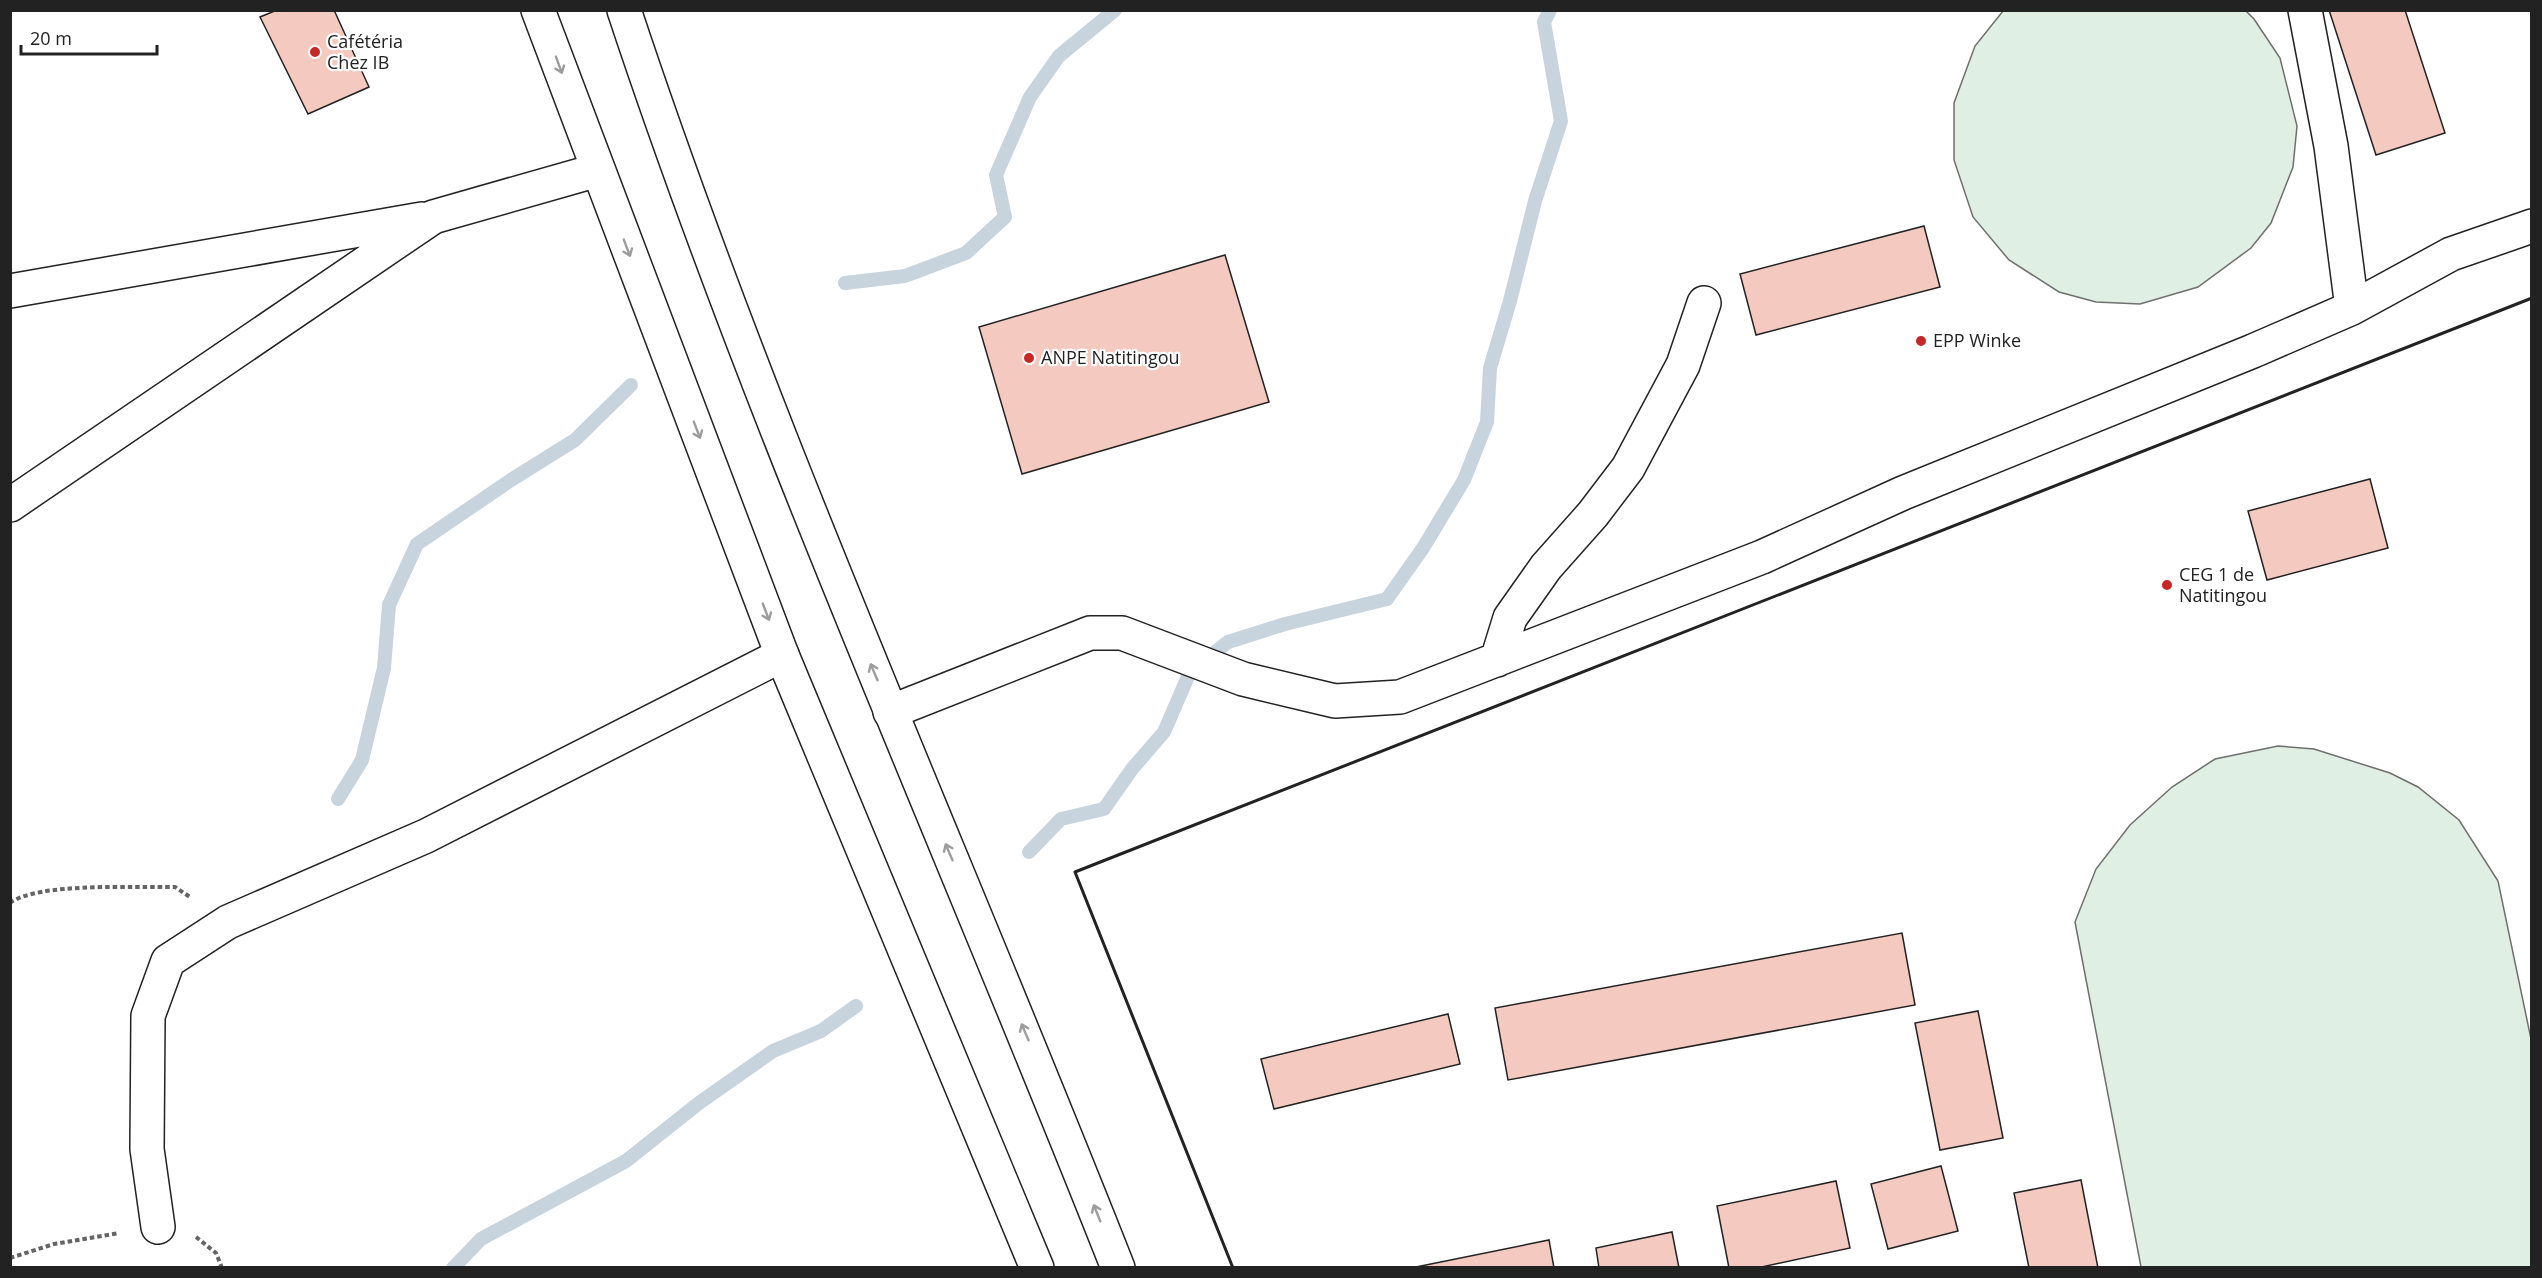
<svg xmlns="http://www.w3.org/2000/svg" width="2542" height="1278" font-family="'Open Sans',sans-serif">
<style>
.green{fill:#e0efe3;stroke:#6f6f6f;stroke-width:1.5}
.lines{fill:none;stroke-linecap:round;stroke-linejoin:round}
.stream{stroke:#c7d3dd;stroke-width:14}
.building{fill:#f3c9c0;stroke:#222;stroke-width:1.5}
.minor-casing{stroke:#222;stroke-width:36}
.trunk-casing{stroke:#222;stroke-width:36}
.path{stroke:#646464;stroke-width:4;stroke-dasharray:4.5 3;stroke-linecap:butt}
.minor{stroke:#fff;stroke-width:33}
.trunk{stroke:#fff;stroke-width:33}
.wall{stroke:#222;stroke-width:3}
.oneway{stroke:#9c9c9c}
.poi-dot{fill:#c62828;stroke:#fff;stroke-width:2}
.labels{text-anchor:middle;stroke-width:4.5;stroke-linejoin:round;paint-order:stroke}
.poi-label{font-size:18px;fill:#222;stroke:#fff;text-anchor:start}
</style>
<rect width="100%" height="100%" fill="#fff"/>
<path class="green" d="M2003,11L2245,10L2254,19L2280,58L2297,126L2293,167L2271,223L2251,248L2198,287L2140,304L2096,302L2059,292L2009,260L1973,217L1954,160V103L1975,46Z
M2278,746L2314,749L2390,773L2418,787L2459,820L2498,881L2531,1039V1267H2141L2075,922L2096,869L2130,825L2172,787L2215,759Z"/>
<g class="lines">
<path class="stream" d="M845,283L905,276L966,253L1005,217L996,175L1030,97L1059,56L1115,10
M338,799L362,760L384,668L389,605L417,544L511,480L575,440L631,385
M1029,852L1061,819L1104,809L1132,769L1164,732L1190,672L1228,642L1285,624L1387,599L1423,548L1464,480L1487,422L1490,368L1510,301L1535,201L1561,121L1544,22L1550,10
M453,1268L481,1239L626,1161L699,1103L773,1051L821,1031L856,1006"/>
</g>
<path class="building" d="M277,10H334L369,87L308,114L260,17Z
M2329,10H2405L2445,133L2376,155Z
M1924,226L1940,287L1756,335L1740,274Z
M1225,255L1269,402L1022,474L979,327Z
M2370,479L2388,548L2267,580L2248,511Z
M1902,933L1915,1005L1508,1080L1495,1008Z
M1978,1011L2003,1138L1940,1150L1915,1023Z
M1448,1014L1460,1064L1274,1109L1261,1059Z
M1941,1166L1958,1231L1888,1249L1871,1184Z
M2081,1180L2098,1268H2029L2014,1193Z
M1836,1181L1850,1248L1757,1268H1729L1717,1206Z
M1672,1232L1679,1268H1599L1596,1248Z
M1549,1240L1554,1268H1411Z"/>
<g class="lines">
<g class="minor-casing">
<path id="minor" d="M2305,10L2331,146L2352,308
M10,291L422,219
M10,505L433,217L598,170
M1497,660L1510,618L1546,567L1593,514L1628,468L1683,365L1704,303
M890,712L1090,633H1122L1243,679L1335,701L1400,697L1762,557L1903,493L2253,351L2352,308L2451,254L2532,226
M158,1227L147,1149L148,1016L168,961L228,922L426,836L782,655"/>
</g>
<g class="trunk-casing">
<path id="trunk" d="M538,10L782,655L1037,1268
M624,10C766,438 953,849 1118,1268"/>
</g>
<path class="path" d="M10,903C38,882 136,888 175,887L190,897
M196,1237L216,1253L222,1268
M10,1258L54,1244L119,1233"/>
<use href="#minor" class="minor"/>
<use href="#trunk" class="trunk"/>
<path class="wall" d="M1233,1268L1075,872L2532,298"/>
</g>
<defs><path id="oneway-shaft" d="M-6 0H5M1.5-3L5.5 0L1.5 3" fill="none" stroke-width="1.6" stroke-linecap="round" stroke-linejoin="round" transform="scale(1.5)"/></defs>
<g class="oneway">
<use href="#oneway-shaft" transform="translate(559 65) rotate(70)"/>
<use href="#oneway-shaft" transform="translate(627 248) rotate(69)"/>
<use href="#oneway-shaft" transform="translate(697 430) rotate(69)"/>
<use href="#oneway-shaft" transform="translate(766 612) rotate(69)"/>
<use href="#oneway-shaft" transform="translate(874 672) rotate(-113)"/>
<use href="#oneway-shaft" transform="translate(949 852) rotate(-113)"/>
<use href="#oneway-shaft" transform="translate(1025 1032) rotate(-113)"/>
<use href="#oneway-shaft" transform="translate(1097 1213) rotate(-112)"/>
</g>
<g class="poi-dot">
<circle cx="315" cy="52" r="6"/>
<circle cx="1921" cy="341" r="6"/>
<circle cx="1029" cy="358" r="6"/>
<circle cx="2167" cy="585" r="6"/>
</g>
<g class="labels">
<g class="poi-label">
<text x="327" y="48">Cafétéria<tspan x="327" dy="21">Chez IB</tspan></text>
<text x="1933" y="347">EPP Winke</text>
<text x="1041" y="364">ANPE Natitingou</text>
<text x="2179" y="581">CEG 1 de<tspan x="2179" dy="21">Natitingou</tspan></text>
</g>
</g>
<rect width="2542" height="1278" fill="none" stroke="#222222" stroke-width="24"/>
<path d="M21 45v9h136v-9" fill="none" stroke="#222222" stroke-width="3"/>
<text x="30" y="45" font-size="18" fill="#222222" stroke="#ffffff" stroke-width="4.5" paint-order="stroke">20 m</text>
</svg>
